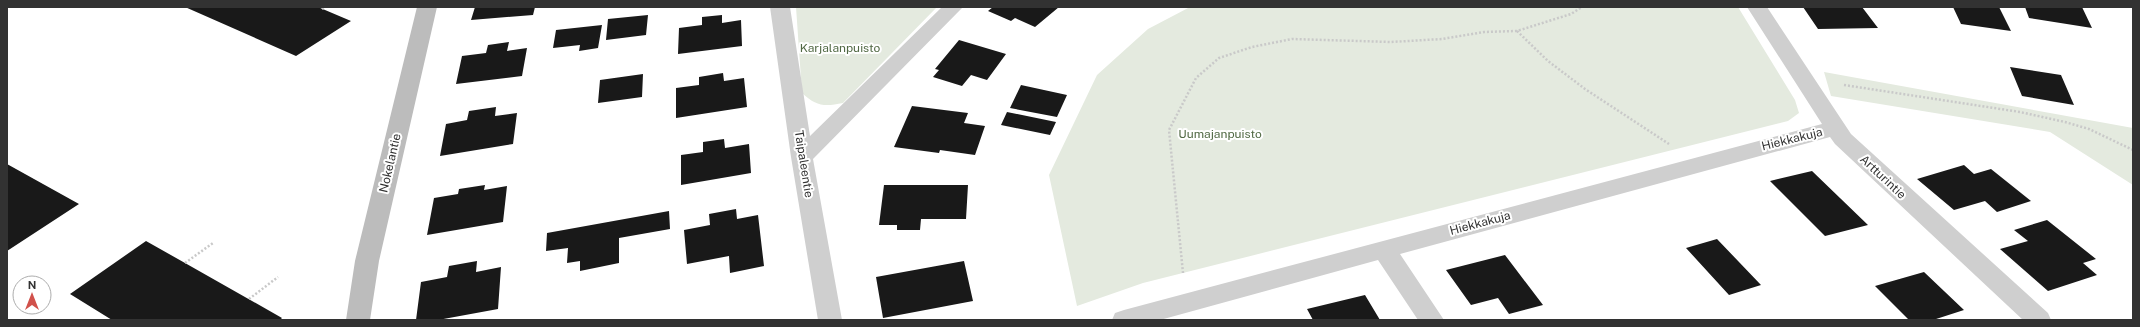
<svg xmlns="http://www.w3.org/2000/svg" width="2140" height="327" font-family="'Public Sans',sans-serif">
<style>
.green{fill:#e4eadf}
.building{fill:#191919}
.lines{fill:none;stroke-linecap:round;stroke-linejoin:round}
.path{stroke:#c9c9c9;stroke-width:2.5;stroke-dasharray:2 2;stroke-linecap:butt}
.street{fill:#cfcfcf;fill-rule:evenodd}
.secondary{fill:#bcbcbc;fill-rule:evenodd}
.labels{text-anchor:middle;stroke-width:4;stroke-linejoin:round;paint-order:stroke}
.park-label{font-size:12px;fill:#516944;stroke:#fff}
.street-label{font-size:12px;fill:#323232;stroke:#fff}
</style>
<rect width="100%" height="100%" fill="#fff"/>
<path class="green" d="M796,7H937L843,103C824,107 816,106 802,93Z
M1190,7H1738L1795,100L1799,113L1788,121L1143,283L1077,306L1049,175L1097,75L1148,29Z
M1824,72L2133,128V185L2050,132L1831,96Z"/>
<path class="building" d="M185,7H318L351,21L296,56Z
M475,7H535L533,15L471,20Z
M993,7H1059L1035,27L1015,18L1011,21L988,11Z
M1803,7H1862L1878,28L1818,29Z
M1953,7H1999L2011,31L1961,24Z
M2025,7H2082L2092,28L2029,18Z
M648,15L646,35L606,40L608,19Z
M722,15V23L741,20L742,46L678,54L679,28L702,25V17Z
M602,25L598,48L579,51L580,45L553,48L556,30Z
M959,40L1006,54L987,80L971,75L962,86L933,77L939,70L935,69Z
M509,42L507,51L527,48L522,76L456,84L462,56L486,53L488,45Z
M2010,67L2061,75L2074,105L2022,96Z
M723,73L724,81L744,78L747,107L676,118V88L699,85V77Z
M643,74L642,97L598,103L600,80Z
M1021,85L1067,95L1057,117L1010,108Z
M912,106L968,113L964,123L985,126L975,155L940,150L939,153L894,147Z
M496,107L495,116L517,113L513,144L440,156L446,124L467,120L469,111Z
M1007,112L1056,122L1050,135L1001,125Z
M724,139L725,148L749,144L751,173L681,185V155L703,152V142Z
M7,164L79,204L7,251Z
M1964,165L1974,174L1991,169L2031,201L1997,212L1985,201L1954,210L1917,179Z
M1812,171L1868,225L1825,236L1770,181Z
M485,185L484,190L507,186L503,222L427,235L434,198L458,194L459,189Z
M884,185H968L966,219H921L920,230H897V225H879Z
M736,209L737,219L758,215L764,266L730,273L729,256L687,264L684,230L710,225L709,214Z
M669,211L670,229L619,238V263L580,271V261L567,263L568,248L546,251L547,233Z
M2047,220L2096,259L2083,263L2097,275L2048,291L2000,249L2028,241L2014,230Z
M1717,239L1761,285L1729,295L1686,248Z
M146,241L185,263L282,318L280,320H112L70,294Z
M1505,255L1543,305L1509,314L1498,298L1471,305L1446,270Z
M477,261L476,272L501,267L498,309L438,320H416L421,282L447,277L449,266Z
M964,261L973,301L883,318L876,277Z
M1924,272L1964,310L1933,320H1909L1875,286Z
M1365,295L1380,320H1313L1307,309Z"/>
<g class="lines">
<path class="path" d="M322,9L325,7
M1517,31L1548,61L1585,89L1669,144
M1844,85L2020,112L2065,122L2089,129L2133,150
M185,263L213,243
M1183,273L1169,130L1196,78L1219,58L1252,47L1292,39L1391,42L1442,39L1484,32L1517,31L1571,14L1582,7
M249,299L278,277"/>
<path class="street" d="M770,7H790L810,136L942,7H963L813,159L842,320H818L791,157Z
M1747,7H1767L1851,134L2048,313L2051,320H2023L1835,144L1830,137L1400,254L1444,320H1418L1378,260L1160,320H1112L1115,313L1124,310L1822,124Z"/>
<path class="secondary" d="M417,7H437L379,261L370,320H346L355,261Z"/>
</g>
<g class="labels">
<g class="park-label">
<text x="840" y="52">Karjalanpuisto</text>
<text x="1220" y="138">Uumajanpuisto</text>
</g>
<g class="street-label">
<text transform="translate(1792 139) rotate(-14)" y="4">Hiekkakuja</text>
<text transform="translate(390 163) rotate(-77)" y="4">Nokelantie</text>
<text transform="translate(804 164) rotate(81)" y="4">Taipaleentie</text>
<text transform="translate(1883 177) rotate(43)" y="4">Artturintie</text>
<text transform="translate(1480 223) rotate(-15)" y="4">Hiekkakuja</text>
</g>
</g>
<rect width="2140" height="327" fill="none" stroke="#323232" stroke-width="16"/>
<g transform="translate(32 295)"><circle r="19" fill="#ffffff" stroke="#adadad"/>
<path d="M0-3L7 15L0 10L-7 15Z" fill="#d1514b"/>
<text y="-6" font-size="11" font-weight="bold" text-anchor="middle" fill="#323232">N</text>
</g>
</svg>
